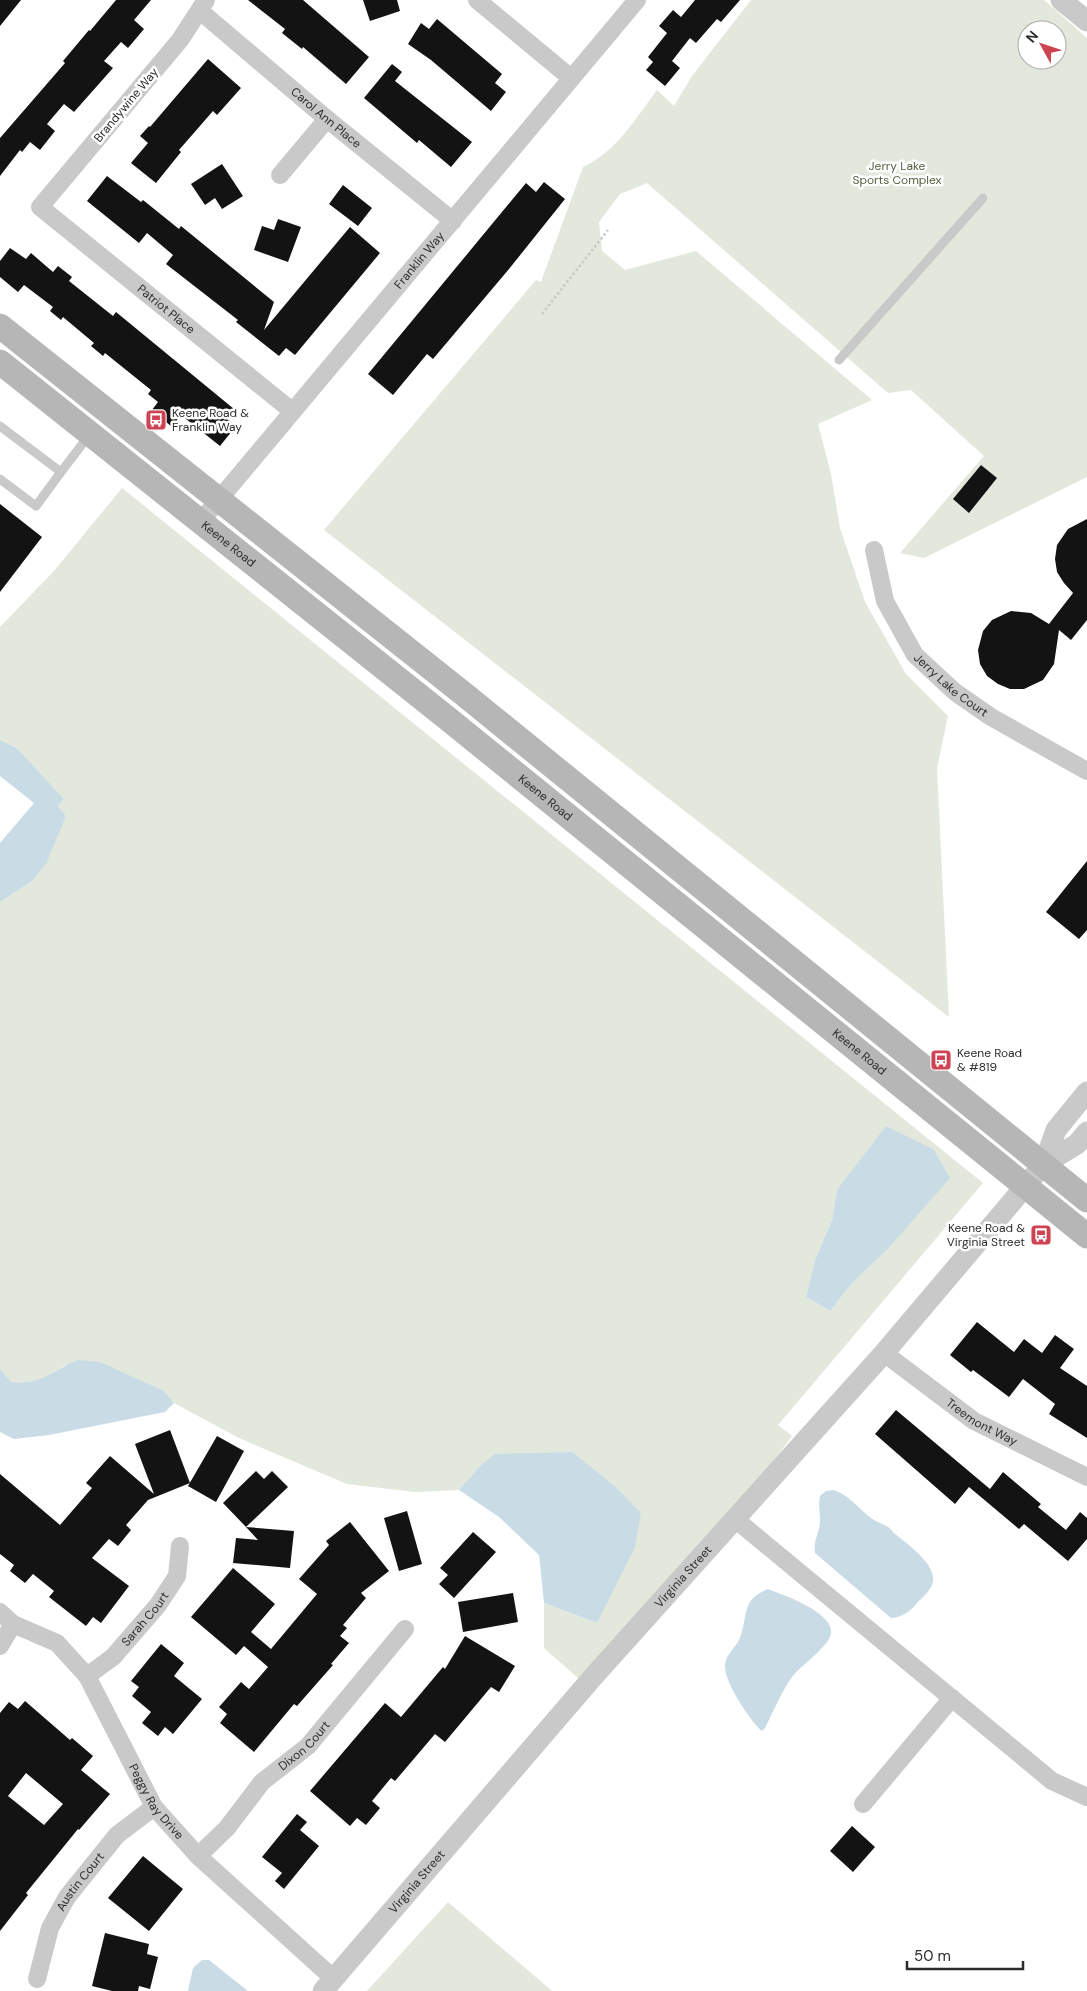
<svg xmlns="http://www.w3.org/2000/svg" width="1087" height="1991" font-family="'DM Sans',sans-serif">
<style>
.green{fill:#e2e8db;fill-rule:evenodd}
.water{fill:#c9dce6}
.building{fill:#131313;fill-rule:evenodd}
.lines{fill:none;stroke-linecap:round;stroke-linejoin:round}
.path{stroke:#c9c9c9;stroke-width:2.5;stroke-dasharray:2.5 2.5;stroke-linecap:butt}
.service{stroke:#c9c9c9;stroke-width:9}
.minor{stroke:#c9c9c9;stroke-width:18}
.tertiary{stroke:#c9c9c9;stroke-width:21}
.secondary{stroke:#b6b6b6;stroke-width:25}
.labels{text-anchor:middle;stroke-width:5;stroke-linejoin:round;paint-order:stroke}
.street-label{font-size:12px;fill:#2c2c2c;stroke:#fff}
.park-label{font-size:12px;fill:#516240;stroke:#fff}
.poi-label{font-size:12px;fill:#2c2c2c;stroke:#fff;text-anchor:start}
</style>
<rect width="100%" height="100%" fill="#fff"/>
<path class="green" d="M751,0H1044L1087,38V477L924,558L900,553L984,456L911,390L888,393L647,183L620,194L599,222L602,251L625,270L696,251L872,400L818,424L831,474L840,528L865,602L906,674L948,716L937,768L949,1017L324,530L536,280L541,282L583,167C616,152 636,118 657,90L674,106L692,76ZM1027,30H1057V60H1027Z
M122,488L983,1183L778,1425L792,1436L765,1472L579,1679L544,1648V1603L597,1623L641,1514L617,1488L573,1452L480,1466L459,1490L415,1492L347,1484L239,1438L174,1403L164,1391L65,1365C43,1379 38,1384 11,1382L0,1368V902L32,881L66,816L58,806L64,799L17,748L0,740V627L54,571ZM837,1190L887,1250L853,1282L830,1311L806,1297L815,1260L832,1220Z
M448,1902L552,1991H367Z"/>
<path class="water" d="M0,740L17,748L64,799L58,806L66,816L46,864L32,881L0,902V843L34,803L0,776Z
M886,1126L933,1149L950,1178L887,1250L853,1282L830,1311L806,1297L815,1260L832,1220L837,1190Z
M78,1360L100,1362L164,1391L174,1403L165,1412L49,1435L14,1439L0,1432V1368L11,1382C44,1385 50,1371 78,1360Z
M573,1452L617,1488L641,1513L635,1547L597,1623L544,1603L539,1555L499,1517L459,1490L480,1466L495,1454Z
M833,1490C851,1495 860,1512 876,1521C883,1525 888,1525 893,1532C905,1543 940,1565 932,1585C929,1592 922,1598 917,1603C911,1611 901,1618 891,1618L815,1553C813,1539 820,1533 820,1520C820,1512 818,1504 820,1496L826,1491Z
M768,1589C784,1595 829,1611 831,1630C832,1638 825,1645 820,1650C811,1660 797,1669 790,1680C780,1695 773,1712 765,1728L762,1731C750,1721 723,1680 725,1665C726,1653 738,1646 741,1635C748,1613 742,1599 768,1589Z
M202,1960H209L248,1991H188L193,1968Z"/>
<path class="building" d="M0,0H21L0,26Z
M116,0H151L134,20L144,29L128,48L121,42L104,61L113,68L74,112L64,104L47,124L55,131L40,150L30,142L22,152L20,150L0,176V138L65,63L63,61L89,30L90,31Z
M248,0H303L369,57L346,84L303,47L302,49L282,33L285,29Z
M363,0H397L400,11L370,21Z
M695,0H740L721,22L717,19L696,43L690,38L672,61L680,68L665,86L646,70L653,62L648,57L667,33L659,26L673,10L681,17Z
M437,19L502,74L495,83L506,92L491,111L431,60L408,44L421,23L429,29Z
M208,59L241,88L217,115L213,111L179,150L181,152L156,183L131,163L148,143L140,136L149,126L150,127Z
M392,64L402,72L395,81L472,142L451,167L419,140L417,143L364,98Z
M222,164L243,196L222,209L215,198L205,205L191,184Z
M107,176L141,202L143,200L179,229L181,226L274,302L264,330L350,227L380,253L295,355L286,348L279,356L236,322L238,320L166,264L173,255L147,233L139,243L87,201Z
M544,182L565,199L509,269L433,359L427,354L393,395L368,374L526,183L536,192Z
M343,185L372,208L358,226L329,204Z
M278,219L301,227L288,262L254,250L262,226L274,230Z
M10,248L26,259L31,253L53,272L58,266L72,277L69,281L113,316L116,312L234,409L226,418L236,426L220,446L181,415L172,427L152,410L158,402L148,394L151,390L105,353L103,356L91,346L94,343L63,317L61,320L50,311L53,307L24,285L18,292L0,277V261Z
M981,465L997,478L969,513L953,499Z
M0,504L42,537L0,592Z
M1087,519V620L1071,640L1059,630L1054,664L1043,680L1024,689H1010L998,684L987,676L980,664L978,650L983,631L992,620L1011,611L1031,613L1049,624L1073,593L1064,583L1057,572L1055,559L1057,545L1068,529Z
M1087,861V930L1079,939L1046,912Z
M977,1322L1014,1352L1024,1339L1042,1353L1055,1335L1074,1349L1060,1368L1087,1386V1438L1049,1414L1055,1404L1023,1379L1009,1397L973,1370L971,1372L950,1355Z
M896,1410L990,1489L1003,1472L1041,1504L1038,1507L1066,1530L1080,1512L1087,1518V1539L1068,1561L1024,1524L1019,1529L969,1487L955,1504L875,1434Z
M170,1430L190,1483L148,1500L126,1525L131,1530L118,1546L109,1539L92,1558L129,1586L101,1623L93,1617L86,1626L49,1597L54,1591L33,1574L25,1583L10,1571L14,1565L0,1554V1474L60,1525L92,1488L86,1483L110,1456L154,1494L135,1444Z
M217,1436L244,1451L216,1502L188,1486Z
M256,1471L264,1479L272,1471L288,1487L246,1527L223,1503Z
M407,1511L422,1564L399,1571L384,1518Z
M350,1522L389,1571L361,1593L366,1598L343,1625L347,1628L340,1636L349,1643L331,1664L333,1665L297,1706L294,1704L254,1752L220,1723L227,1714L219,1707L241,1682L249,1689L268,1667L244,1646L236,1655L191,1617L233,1568L275,1604L251,1632L271,1649L317,1594L299,1579L329,1545L326,1541Z
M246,1527L294,1531L290,1568L233,1563L236,1538L258,1540Z
M473,1532L496,1552L454,1598L439,1584L448,1575L440,1568Z
M513,1593L518,1622L463,1632L458,1602Z
M465,1636L515,1666L499,1692L491,1687L445,1742L435,1734L395,1781L391,1778L372,1801L380,1808L366,1825L357,1818L350,1826L310,1791L385,1703L401,1717L443,1667L445,1669Z
M161,1644L184,1663L174,1676L202,1699L173,1734L165,1727L158,1736L142,1723L151,1712L132,1696L139,1687L131,1681Z
M25,1701L70,1740L72,1738L93,1756L81,1770L110,1794L79,1830L78,1829L26,1893L28,1895L0,1931V1713L9,1702L18,1709ZM26,1773L63,1804L44,1825L8,1796Z
M297,1814L307,1822L300,1830L319,1846L284,1889L275,1881L282,1873L262,1857Z
M852,1826L875,1847L853,1872L830,1851Z
M143,1856L183,1889L149,1931L108,1898Z
M105,1933L149,1944L147,1954L158,1957L150,1989L139,1986L138,1991H112L92,1986Z"/>
<g class="lines">
<path class="path" d="M542,314L608,230"/>
<path class="service" d="M839,360L983,198
M0,426L61,472L36,506L0,479
M61,472L90,434"/>
<g class="minor">
<path id="s1" d="M206,0L180,40L40,207L292,411"/>
<path d="M477,0L571,78"/>
<path id="s2" d="M200,11L327,119L453,221"/>
<path d="M280,175L327,119"/>
<path id="s3" d="M201,521L637,0"/>
<path id="s4" d="M874,550L885,601L915,655L955,692L991,717L1087,771"/>
<path id="s5" d="M884,1353L974,1421L1087,1477"/>
<path d="M735,1519L1052,1781L1087,1797"/>
<path id="s6" d="M0,1612L13,1624L57,1643L87,1676L154,1807L198,1856L334,1979"/>
<path d="M0,1646L13,1624"/>
<path id="s7" d="M87,1676L113,1657L158,1605L177,1576L180,1546"/>
<path d="M863,1804L952,1698"/>
<path id="s8" d="M198,1856L227,1828L262,1782L308,1746L405,1629"/>
<path id="s9" d="M37,1979L50,1928L67,1897L117,1835L154,1807"/>
</g>
<g class="tertiary">
<path d="M1061,0L1087,21"/>
<path d="M1044,1164L1056,1130L1087,1092"/>
<path id="s10" d="M323,1991L593,1677L884,1353L1044,1164L1077,1144L1087,1132"/>
</g>
<g class="secondary">
<path d="M0,326L465,695L1087,1200"/>
<path id="s11" d="M0,362L447,718L1087,1236"/>
</g>
</g>
<defs>
<g id="bus-square" transform="scale(1.125)"><rect x="-9" y="-9" width="18" height="18" rx="4" fill="#ce4352" stroke="#fff"/><path d="M-5-6H5V4H4V6H2V4H-2V6H-4V4H-5ZM-3.5-4V0h7V-4ZM-3.5 1.2v1.5H-2V1.2ZM2 1.2v1.5H3.5V1.2Z" fill="#fff"/></g>
</defs>
<g fill-rule="evenodd">
<use href="#bus-square" x="156" y="420"/>
<use href="#bus-square" x="941" y="1060"/>
<use href="#bus-square" x="1041" y="1235"/>
</g>
<g class="labels">
<g class="street-label">
<text transform="translate(126 105) rotate(-50)" y="4">Brandywine Way</text>
<text dy="4" stroke="none"><textPath href="#s2" startOffset="165">Carol Ann Place</textPath></text>
<text dy="4" stroke="none"><textPath href="#s3" startOffset="340">Franklin Way</textPath></text>
<text dy="4" stroke="none"><textPath href="#s1" startOffset="428">Patriot Place</textPath></text>
<text dy="4" stroke="none"><textPath href="#s11" startOffset="292">Keene Road</textPath></text>
<text dy="4" stroke="none"><textPath href="#s4" startOffset="161">Jerry Lake Court</textPath></text>
<text dy="4" stroke="none"><textPath href="#s11" startOffset="698">Keene Road</textPath></text>
<text dy="4" stroke="none"><textPath href="#s11" startOffset="1102">Keene Road</textPath></text>
<text dy="4" stroke="none"><textPath href="#s5" startOffset="120">Treemont Way</textPath></text>
<text dy="4" stroke="none"><textPath href="#s10" startOffset="549">Virginia Street</textPath></text>
<text dy="4" stroke="none"><textPath href="#s7" startOffset="82">Sarah Court</textPath></text>
<text dy="4" stroke="none"><textPath href="#s8" startOffset="154">Dixon Court</textPath></text>
<text dy="4" stroke="none"><textPath href="#s6" startOffset="254">Peggy Ray Drive</textPath></text>
<text dy="4" stroke="none"><textPath href="#s10" startOffset="144">Virginia Street</textPath></text>
<text dy="4" stroke="none"><textPath href="#s9" startOffset="108">Austin Court</textPath></text>
</g>
<g class="park-label">
<text x="897" y="170">Jerry Lake<tspan x="897" dy="14">Sports Complex</tspan></text>
</g>
<g class="poi-label">
<text x="172" y="417">Keene Road &amp;<tspan x="172" dy="14">Franklin Way</tspan></text>
<text x="957" y="1057">Keene Road<tspan x="957" dy="14">&amp; #819</tspan></text>
<text x="1025" y="1232" text-anchor="end">Keene Road &amp;<tspan x="1025" dy="14">Virginia Street</tspan></text>
</g>
</g>
<g transform="translate(1042 45) rotate(310)"><circle r="24" fill="#ffffff" stroke="#ababab"/>
<path d="M0-4L9 19L0 12L-9 19Z" fill="#ce4352"/>
<text y="-8" font-size="14" font-weight="bold" text-anchor="middle" fill="#2c2c2c">N</text>
</g>
<path d="M907 1961v8h116v-8" fill="none" stroke="#2c2c2c" stroke-width="2.5"/>
<text x="914" y="1961" font-size="15" fill="#2c2c2c" stroke="#ffffff" stroke-width="4" paint-order="stroke">50 m</text>
</svg>
